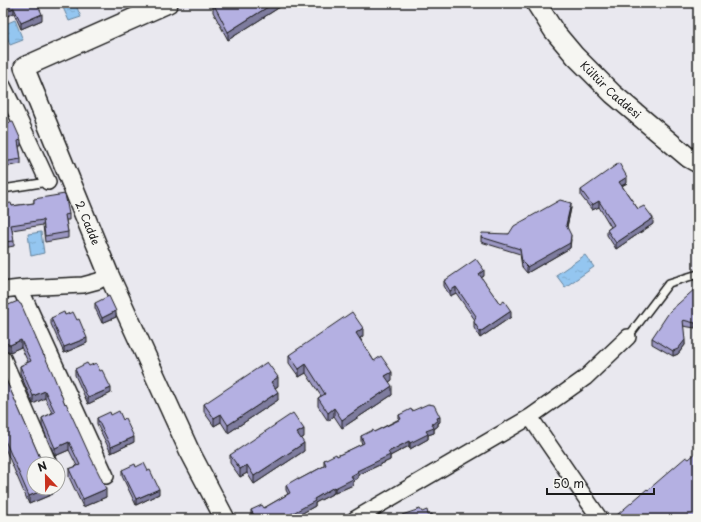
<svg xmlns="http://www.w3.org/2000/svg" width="701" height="522" font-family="'Playpen Sans',sans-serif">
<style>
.water{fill:url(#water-ripples);stroke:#64829b}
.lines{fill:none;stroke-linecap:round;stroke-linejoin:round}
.service-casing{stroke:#1c1c1c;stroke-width:10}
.minor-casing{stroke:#1c1c1c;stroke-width:18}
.tertiary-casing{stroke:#1c1c1c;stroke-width:22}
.service{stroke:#f6f6f2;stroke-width:7}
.minor{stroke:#f6f6f2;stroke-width:15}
.tertiary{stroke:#f6f6f2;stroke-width:19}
.wall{fill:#9b97c2;stroke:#1c1c1c}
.shaded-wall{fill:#7e7b9e;stroke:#1c1c1c}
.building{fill:#b4b0e2;stroke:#1c1c1c}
.labels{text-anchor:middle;stroke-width:3.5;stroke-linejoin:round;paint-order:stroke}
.street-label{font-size:11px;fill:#1c1c1c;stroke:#f6f6f2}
</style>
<defs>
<pattern id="water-ripples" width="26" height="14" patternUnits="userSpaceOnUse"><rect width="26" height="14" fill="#94c6f0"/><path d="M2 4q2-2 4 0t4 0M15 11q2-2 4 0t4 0" fill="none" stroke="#7faacd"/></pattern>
</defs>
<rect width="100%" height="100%" fill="#e9e8ef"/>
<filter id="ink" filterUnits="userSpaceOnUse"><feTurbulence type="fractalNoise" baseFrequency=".025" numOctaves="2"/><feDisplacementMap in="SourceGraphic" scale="8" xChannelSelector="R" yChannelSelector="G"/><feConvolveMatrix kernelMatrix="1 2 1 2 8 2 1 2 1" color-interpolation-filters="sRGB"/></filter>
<g filter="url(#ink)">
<path class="water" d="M61,3H75L81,17L69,21Z
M15,20L23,40L10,45L3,25Z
M41,232L44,253L31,256L28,234Z
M585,255L594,267L565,287L556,275Z"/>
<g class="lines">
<g class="service-casing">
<path id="service" d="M3,189L48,182
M628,337L669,283L698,274"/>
</g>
<g class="minor-casing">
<path id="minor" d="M3,86L13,106L48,182
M20,288L106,476
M3,290L20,288L83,285L98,281L109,275
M3,358L49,464
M530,417L600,519
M355,519L530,417L585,378L628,337"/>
</g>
<g class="tertiary-casing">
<g id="tertiary">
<path id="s1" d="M168,3L24,67L109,275L189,450L225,519"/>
<path id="s2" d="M536,3L554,31L575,56L613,94L689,158L698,163"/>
</g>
</g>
<use href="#service" class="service"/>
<use href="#minor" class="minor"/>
<use href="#tertiary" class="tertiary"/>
</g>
<path class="wall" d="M3,3L42,20L21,29L14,13Z
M213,3H283V5L228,40L213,12Z
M3,123L21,140V146H19L21,159V164L3,167Z
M627,183L622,186L638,209L653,224L616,249L607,235V230L611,227L599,207L592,210L581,196V190Z
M34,199L69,214V220H66L68,232V238L45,242L43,225L12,230L14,241V246L3,248V204L12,206L34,203Z
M571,208L567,227L571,240L570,248L527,273L522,267L520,254L481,242V237L509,234Z
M484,276L481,278L500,304L511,317L480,338L474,328V322L475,320L456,293L450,296L444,286V281Z
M698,287V326L695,328L683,326L685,345L678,354L673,356L652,344V338Z
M95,303L116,317L102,323L95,308Z
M6,306L42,352L106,497L83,507L69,477V469L77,466L69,450L55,456L42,426V418L52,413L45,398L33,404L20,373V366L28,362L21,347L10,352L4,349H3V311L6,310Z
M65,315L77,320L87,343L64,353L51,324V318Z
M363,336L360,338L374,361L392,380L389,382L392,395L342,428L334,416L328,421L318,406V398L321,396L306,373L299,377L289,363V355Z
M89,366L111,393L88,404L75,375V369Z
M3,373L53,488V494L29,504L4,446Z
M278,386L275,388L278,400L228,433L221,422L214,426L204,412V404Z
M412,411L440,422L438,423V426L434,429V433L428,435V439L410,449L409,446L390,456V460L358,475V478L353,481V485L335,493H334L315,503V506L292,519H253L251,516V510L264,508L288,494L286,490V485L298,480L324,466V460L337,456L362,444L361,441V436L374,432L399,419V415Z
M111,415L134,442L111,453L97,424V418Z
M304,437L301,439L304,451L254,484L247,473L240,477L230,463V455Z
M122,470L159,494L136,505L122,476Z"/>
<path class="shaded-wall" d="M274,3H283V5L228,40V32Z
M14,8V13L3,18V12Z
M42,14V20L21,29V23Z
M627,177V183L619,187V182Z
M599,201V207L592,210V205Z
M571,203V208L566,231V225Z
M653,218V224L616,249V243Z
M571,235L570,248L527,273V267Z
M484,270V276L479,279V274Z
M456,287V293L450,296V291Z
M116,311V317L102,323V318Z
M511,311V317L480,338V332Z
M698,321V326L695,328V323Z
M363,328V336L356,341V333Z
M87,338V343L64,353V347Z
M21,340V347L10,352V345Z
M685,340V345L678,354L673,356V351Z
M306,364V373L299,377V369Z
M392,372V380L385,385V376Z
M278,377V386L271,390V382Z
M392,386V395L342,428V420Z
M111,388V393L88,404V398Z
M45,391V398L33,404V396Z
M278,392V400L228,433V425Z
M334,408V416L328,421V413Z
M221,414V422L214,426V418Z
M440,417V422L438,423V426L434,429V433L428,435V439L410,449V443L426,431L437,418Z
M304,429V437L297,441V433Z
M134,437V442L111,453V447Z
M4,438V446H3V439Z
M409,441V446L390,456V460L358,475V478L353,481V485L335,493V488L357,471L388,452Z
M69,442V450L55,456V448Z
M304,443V451L254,484V476Z
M247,465V473L240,477V469Z
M334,487V493L315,503V506L292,519H282L314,499Z
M48,488H53V494L29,504V496Z
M106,489V497L83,507V499Z
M159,489V494L136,505V499Z"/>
<path class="building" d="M3,3H37L42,14L21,23L14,8L3,12Z
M213,3H274L228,32Z
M13,122L21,140L18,141L21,159L3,162V123Z
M619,163L627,177L619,182L638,209L644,206L653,218L616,243L607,230L614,225L599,201L592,205L581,190Z
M65,194L69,214L65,215L68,232L45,236L43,220L11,225L14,241L3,242V204L11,203L12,206L34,203V199Z
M560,200L571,203L566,225L571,235L570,243L527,267L522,262L520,249L481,237L482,233L509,234L514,226Z
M476,259L484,270L479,274L500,304L504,301L511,311L480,332L474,322L476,316L456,287L450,291L444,281Z
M698,287V321L695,323L683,320L685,340L678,349L673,351L652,338L670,311L696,288Z
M109,296L116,311L102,318L95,303Z
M18,301L20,304H21L42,352L44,356V355L52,372L65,404L66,403L90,456L100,476L106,489L83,499L69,469L80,465L69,442L55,448L42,418L55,412L45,391L33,396L20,366L31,361L21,340L10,345L4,342H3V311L7,309L6,306Z
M64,312L65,315L73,312L77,320L79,319L87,338L64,347L51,318Z
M352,312L363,328L356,333L374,361L381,356L392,372L385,376L392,386L342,420L334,408L328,413L318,398L325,394L306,364L299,369L289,355Z
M267,362L278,377L271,382L278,392L228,425L221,414L214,418L204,404Z
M87,363L89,366L96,363L100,371L102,370L111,388L88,398L75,369Z
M3,373L41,460L44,464H34V488H48L29,496L4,438L3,439Z
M428,404L434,405L440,417L437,418L438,421L432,424L434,428L426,431L428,434L410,443L409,441L388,452L390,455L357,471L358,472L351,476L353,479L335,488L334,487L314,499L315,501L282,519H256L251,510L262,505L264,508L290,493L286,485L298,478V480L326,465L324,460L336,454L337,456L364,443L361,436L373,430L374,432L401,419L399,415L411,409L412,411Z
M119,411L123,420L125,418L134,437L111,447L97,418L110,412L111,415Z
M293,413L304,429L297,433L304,443L254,476L247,465L240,469L230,455Z
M698,451V519H621L617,515L647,489L648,490L686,457L689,459Z
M144,463L148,471L150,470L159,489L136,499L122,470L135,464L136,467Z
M420,509L422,512L427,510L428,515L432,514L434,519H400L403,518L402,515Z"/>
</g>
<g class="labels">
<g class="street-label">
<text dy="4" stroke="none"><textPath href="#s2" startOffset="115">Kültür Caddesi</textPath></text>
<text dy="4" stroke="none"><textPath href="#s1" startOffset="326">2. Cadde</textPath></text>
</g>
</g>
<rect width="701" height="522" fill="none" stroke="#f6f6f2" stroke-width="16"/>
<rect x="8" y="8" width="685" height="506" fill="none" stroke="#1c1c1c" stroke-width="1.5" filter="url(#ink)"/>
<g transform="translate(46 476) rotate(338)"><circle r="19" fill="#f6f6f2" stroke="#9f9f9c"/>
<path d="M0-3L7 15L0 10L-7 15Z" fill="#c8321e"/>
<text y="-6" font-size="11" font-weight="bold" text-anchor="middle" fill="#1c1c1c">N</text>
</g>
<path d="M547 488v6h107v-6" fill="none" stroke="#1c1c1c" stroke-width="2"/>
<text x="553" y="488" font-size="12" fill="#1c1c1c" stroke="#f6f6f2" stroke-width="3" paint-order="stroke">50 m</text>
</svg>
